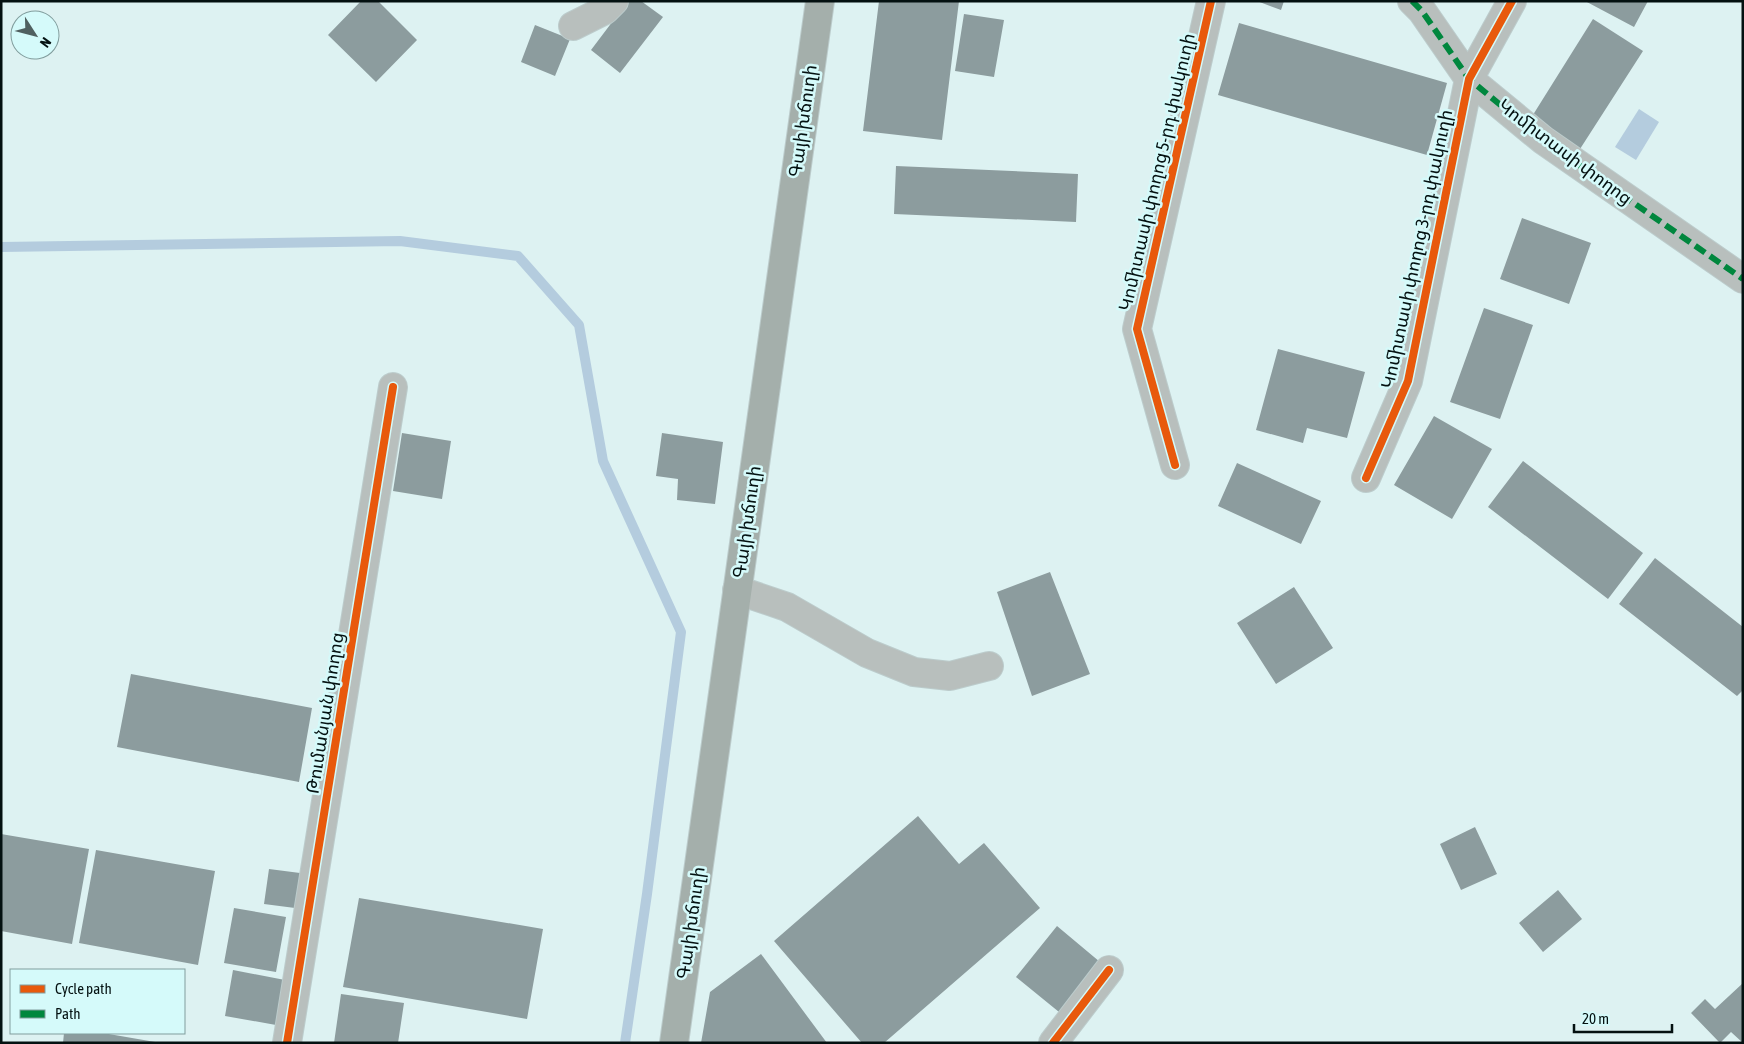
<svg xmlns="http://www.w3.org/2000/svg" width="1744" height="1044" font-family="'Asap Condensed','Noto Sans Armenian',sans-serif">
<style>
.water{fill:#b4ccde}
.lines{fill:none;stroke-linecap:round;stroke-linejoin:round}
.stream{stroke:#b4ccde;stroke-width:10}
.building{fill:#8c9c9e}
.minor-casing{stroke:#bccccc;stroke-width:30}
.major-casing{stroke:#bccccc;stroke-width:30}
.minor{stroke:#b8bfbd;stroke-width:28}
.major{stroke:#a4afab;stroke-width:28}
.quiet{stroke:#00873e;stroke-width:6;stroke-dasharray:12 6;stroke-linecap:butt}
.cycleway-casing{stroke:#d5fafa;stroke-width:11}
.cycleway{stroke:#e8590c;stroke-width:8}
.labels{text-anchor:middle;stroke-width:5;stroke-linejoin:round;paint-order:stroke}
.street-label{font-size:18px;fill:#041111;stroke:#d5fafa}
</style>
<rect width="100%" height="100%" fill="#ddf2f2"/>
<path class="water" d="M1639,109L1659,122L1636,160L1615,147Z"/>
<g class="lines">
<path class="stream" d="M1,247L400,241L518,256L579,325L603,461L681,632L647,894L625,1043"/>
</g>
<path class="building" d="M361,1H378L417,40L376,82L328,35Z
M628,1H641L663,17L620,73L591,50Z
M879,1H959L942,140L863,131Z
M1257,1H1284L1281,10Z
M1585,1H1648L1634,27Z
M964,14L1004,20L994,77L955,71Z
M1593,19L1643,51L1580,149L1531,118Z
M1239,23L1447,83L1427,155L1218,95Z
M535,25L570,39L555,76L521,62Z
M896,166L1078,174L1076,222L894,214Z
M1522,218L1591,243L1569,304L1500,279Z
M1484,308L1533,325L1500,419L1450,402Z
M1278,349L1365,372L1347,438L1307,428L1303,443L1256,430Z
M1434,416L1492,449L1452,519L1394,485Z
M402,433L451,441L442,499L393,491Z
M662,433L723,442L715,504L677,500L678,479L656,476Z
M1523,461L1643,553L1608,599L1488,507Z
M1237,463L1321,501L1301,544L1218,506Z
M1655,558L1743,627V690L1737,696L1619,604Z
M1050,572L1090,674L1032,696L997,592Z
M1294,587L1333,648L1276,684L1237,623Z
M131,674L312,708L299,782L117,747Z
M918,816L959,864L984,843L1040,908L884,1043H862L774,941Z
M1475,827L1497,874L1461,890L1440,844Z
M1,834L89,849L72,944L1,931Z
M96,850L215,871L198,965L79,943Z
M269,869L300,873L295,908L264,904Z
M1558,890L1582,919L1543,952L1519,923Z
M359,898L543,929L527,1019L343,987Z
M234,908L286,917L276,972L224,963Z
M1057,926L1100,962L1059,1012L1016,977Z
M761,954L827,1043H701L710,992Z
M233,970L285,980L276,1025L225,1016Z
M1743,983V1043L1731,1032L1720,1043L1691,1013L1705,999L1715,1009Z
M341,994L404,1003L398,1043H334Z
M64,1033H103L161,1043H63Z"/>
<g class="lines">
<g class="minor-casing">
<path id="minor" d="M1412,1L1422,11L1469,79L1543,140L1743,279
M573,26L605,10L614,1
M1175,465L1137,329L1211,1
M1366,478L1408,381L1469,79L1512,1
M737,590L787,607L867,653L914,672L950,676L989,666
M287,1043L393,387
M1053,1043L1109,970"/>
</g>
<g class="major-casing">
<path id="major" d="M674,1043L820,1"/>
</g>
<use href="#minor" class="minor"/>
<use href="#major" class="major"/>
<path class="quiet" d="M1412,1L1422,11L1469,79L1543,140L1743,279"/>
<g class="cycleway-casing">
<path id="cycleway" d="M1175,465L1137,329L1211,1
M1366,478L1408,381L1469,79L1512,1
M287,1043L393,387
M1053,1043L1109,970"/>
</g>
<use href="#cycleway" class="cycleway"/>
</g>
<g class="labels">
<g class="street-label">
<text transform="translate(803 121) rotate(-82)" y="6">Գայի խճուղի</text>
<text transform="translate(1565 152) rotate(37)" y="6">Կոմիտասի փողոց</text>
<text transform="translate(1157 172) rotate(-77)" y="6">Կոմիտասի փողոց 5-րդ փակուղի</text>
<text transform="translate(1417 249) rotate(-78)" y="6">Կոմիտասի փողոց 3-րդ փակուղի</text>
<text transform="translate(747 522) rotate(-82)" y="6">Գայի խճուղի</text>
<text transform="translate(325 713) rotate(-81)" y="6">Թումանյան փողոց</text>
<text transform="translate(691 923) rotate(-82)" y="6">Գայի խճուղի</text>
</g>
</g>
<rect width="1744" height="1044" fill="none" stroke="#041111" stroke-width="5"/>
<rect x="10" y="969" width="175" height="65" fill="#d5fafa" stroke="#819d9d"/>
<rect x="20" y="985" width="25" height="8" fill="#e8590c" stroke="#819d9d"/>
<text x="55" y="994" font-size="15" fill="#041111">Cycle path</text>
<rect x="20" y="1010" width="25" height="8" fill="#00873e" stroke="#819d9d"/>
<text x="55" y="1019" font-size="15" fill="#041111">Path</text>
<g transform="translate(35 35) rotate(126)"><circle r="24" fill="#d5fafa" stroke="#819d9d"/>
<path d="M0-4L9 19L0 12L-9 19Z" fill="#506060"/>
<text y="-8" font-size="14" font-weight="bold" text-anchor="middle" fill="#041111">N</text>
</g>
<path d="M1574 1024v8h98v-8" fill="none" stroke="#041111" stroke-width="2.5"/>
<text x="1582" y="1024" font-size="15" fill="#041111" stroke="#d5fafa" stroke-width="4" paint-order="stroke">20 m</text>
</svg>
